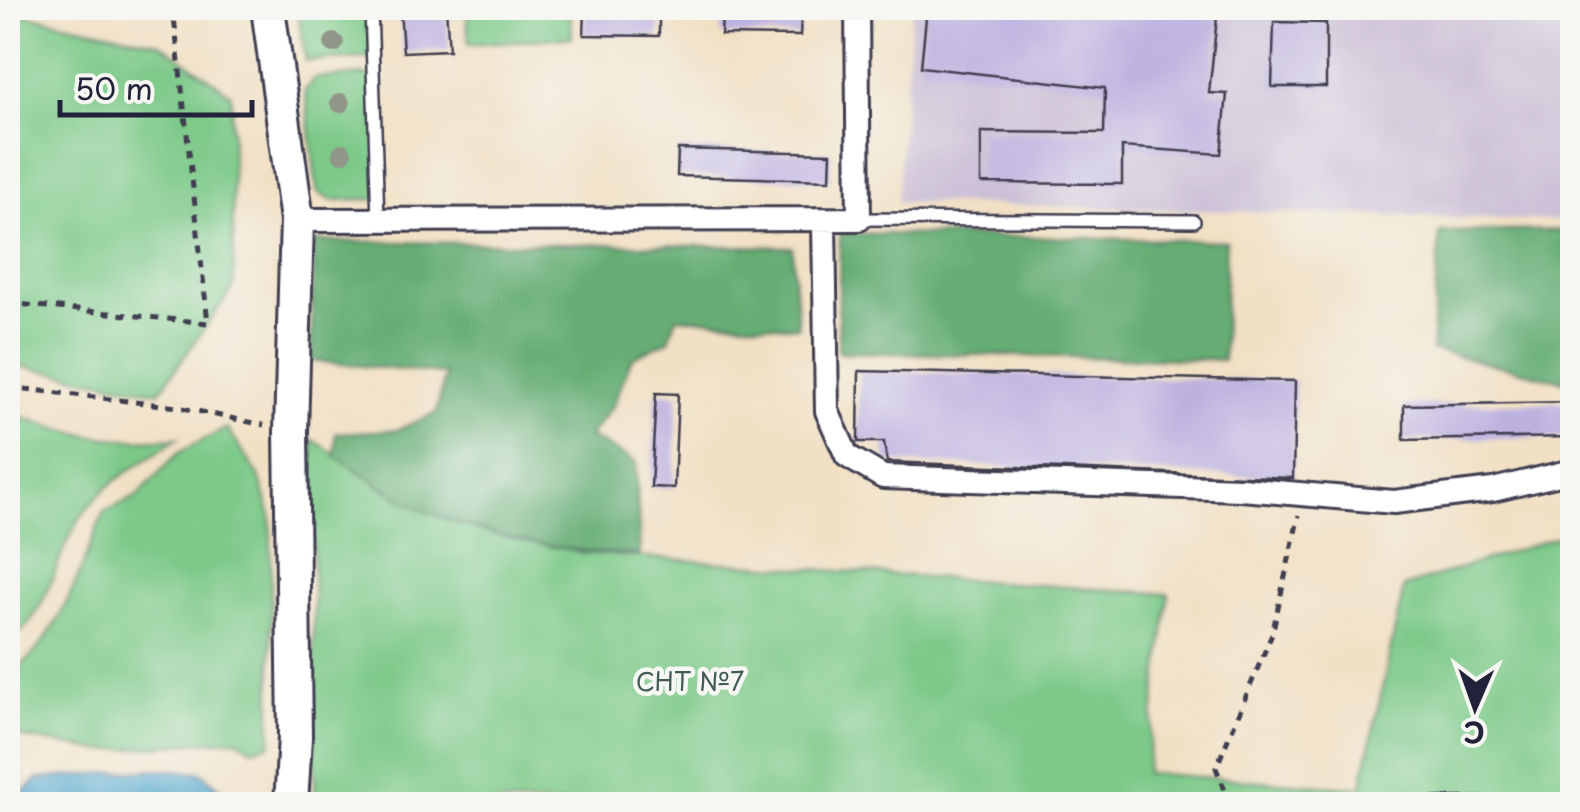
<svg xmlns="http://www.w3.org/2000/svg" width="1580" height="812" font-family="'Playpen Sans',sans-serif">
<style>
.industrial{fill:#cabfd6}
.green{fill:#7cc988;stroke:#4f7662;stroke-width:2.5}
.forest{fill:#65ad74;stroke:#446858;stroke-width:2.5}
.water{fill:#4da4ca;stroke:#386382;stroke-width:2.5}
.building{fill:#bdb1df}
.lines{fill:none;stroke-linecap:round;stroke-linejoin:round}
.lane-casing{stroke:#413e50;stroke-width:16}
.street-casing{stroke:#413e50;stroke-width:28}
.secondary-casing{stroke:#413e50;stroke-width:38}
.path{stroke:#413e50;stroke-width:5;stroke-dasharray:8 8;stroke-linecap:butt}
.lane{stroke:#fff;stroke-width:11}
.street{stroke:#fff;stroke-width:22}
.secondary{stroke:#fff;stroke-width:32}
.tree{fill:#919788}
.labels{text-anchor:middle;stroke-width:9;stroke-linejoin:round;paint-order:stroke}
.park-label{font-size:25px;fill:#425c56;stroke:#f6f6f2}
</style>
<rect width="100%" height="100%" fill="#f6f6f2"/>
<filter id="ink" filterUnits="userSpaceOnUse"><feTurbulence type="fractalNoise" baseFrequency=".01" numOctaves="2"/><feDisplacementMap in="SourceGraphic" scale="20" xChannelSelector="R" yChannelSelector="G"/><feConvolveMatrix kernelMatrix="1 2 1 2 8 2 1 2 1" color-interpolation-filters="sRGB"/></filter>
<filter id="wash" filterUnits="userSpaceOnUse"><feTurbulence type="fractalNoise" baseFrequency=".0048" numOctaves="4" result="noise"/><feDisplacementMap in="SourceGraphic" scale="40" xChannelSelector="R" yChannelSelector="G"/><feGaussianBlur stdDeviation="2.25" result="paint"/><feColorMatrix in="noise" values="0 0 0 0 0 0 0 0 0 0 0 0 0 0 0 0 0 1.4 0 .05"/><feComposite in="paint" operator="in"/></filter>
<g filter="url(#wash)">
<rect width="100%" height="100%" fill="#f1e0c4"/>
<path class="industrial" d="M912,8H1572V221L897,202Z"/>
<path class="green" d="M297,8H372L370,58L306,61Z
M466,8H570L572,37L469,44Z
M8,11L160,43L231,94L234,287L159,392L8,364Z
M366,75L378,84L384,193L379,199L330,200L317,191L305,90L314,78Z
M8,411C67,436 115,443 178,438C144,462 105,481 81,517C51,561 54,608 8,644Z
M227,428L259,476L271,516V744L252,749L237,739L101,751L8,735V676C60,642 80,569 104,512L136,497L178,453Z
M312,439L425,511L583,553L1169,594L1146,773L1361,788L1404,587L1572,532V804H315Z"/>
<path class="forest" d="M1572,230V383L1431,350L1440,232Z
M840,233L1226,241L1223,360L838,352Z
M314,241L792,247L798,327L677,317L669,340L632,358L613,406L589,436L636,462L640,555C568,553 495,539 428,512C396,499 365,474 335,456L336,433L397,430L436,413L445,374L311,361Z"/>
<path class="water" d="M153,769L201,772L239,804L12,803L38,779Z"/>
<g id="blocks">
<path class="building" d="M400,8H446L449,50L403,52Z
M927,8H1218L1209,93L1227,94L1221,154L1122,147V184L981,183V132L1104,133L1105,88L921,67Z
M585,12L659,14V36L584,35Z
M722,13L801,15L800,36L721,35Z
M1274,22L1326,23V87H1272Z
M678,149L831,153L830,180L677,176Z
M859,371L1295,381L1293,478L887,462L884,442H858Z
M656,393L678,394L674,488L651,487Z
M1572,402V437L1404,440V405Z"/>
</g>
</g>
<g filter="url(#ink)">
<use href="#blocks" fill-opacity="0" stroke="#413e50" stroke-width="2.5"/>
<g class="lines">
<g class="lane-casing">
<path id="lane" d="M371,8L378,220
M859,219L1194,221
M1414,804L1572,803"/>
</g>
<g class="street-casing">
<path id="street" d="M297,220L859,219L857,8
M824,223L827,411L847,456L883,477L1241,489L1394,502L1493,490L1572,471"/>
</g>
<g class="secondary-casing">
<path id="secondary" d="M268,8L297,220L291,432L295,737L291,804"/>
</g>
<path class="path" d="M8,303L208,323L173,8
M8,387L178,407L264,425
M1231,804L1216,768L1272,634L1299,515"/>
<use href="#lane" class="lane"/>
<use href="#street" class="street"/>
<use href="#secondary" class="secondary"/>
</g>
<g class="tree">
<circle cx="334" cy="43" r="10"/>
<circle cx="340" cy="103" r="10"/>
<circle cx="342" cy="153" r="10"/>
</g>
</g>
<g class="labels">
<g class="park-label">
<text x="690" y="691">СНТ №7</text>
</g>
</g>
<rect width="1580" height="812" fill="none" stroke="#f6f6f2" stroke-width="40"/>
<g transform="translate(1475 707) rotate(182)" stroke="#f6f6f2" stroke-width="8" paint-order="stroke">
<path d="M0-8L18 38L0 25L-18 38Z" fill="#22223b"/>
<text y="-15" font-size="28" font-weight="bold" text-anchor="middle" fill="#22223b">С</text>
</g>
<path d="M60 100v15h192v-15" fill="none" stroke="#22223b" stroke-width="5"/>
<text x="75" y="100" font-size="30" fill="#22223b" stroke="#f6f6f2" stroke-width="8" paint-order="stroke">50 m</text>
</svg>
